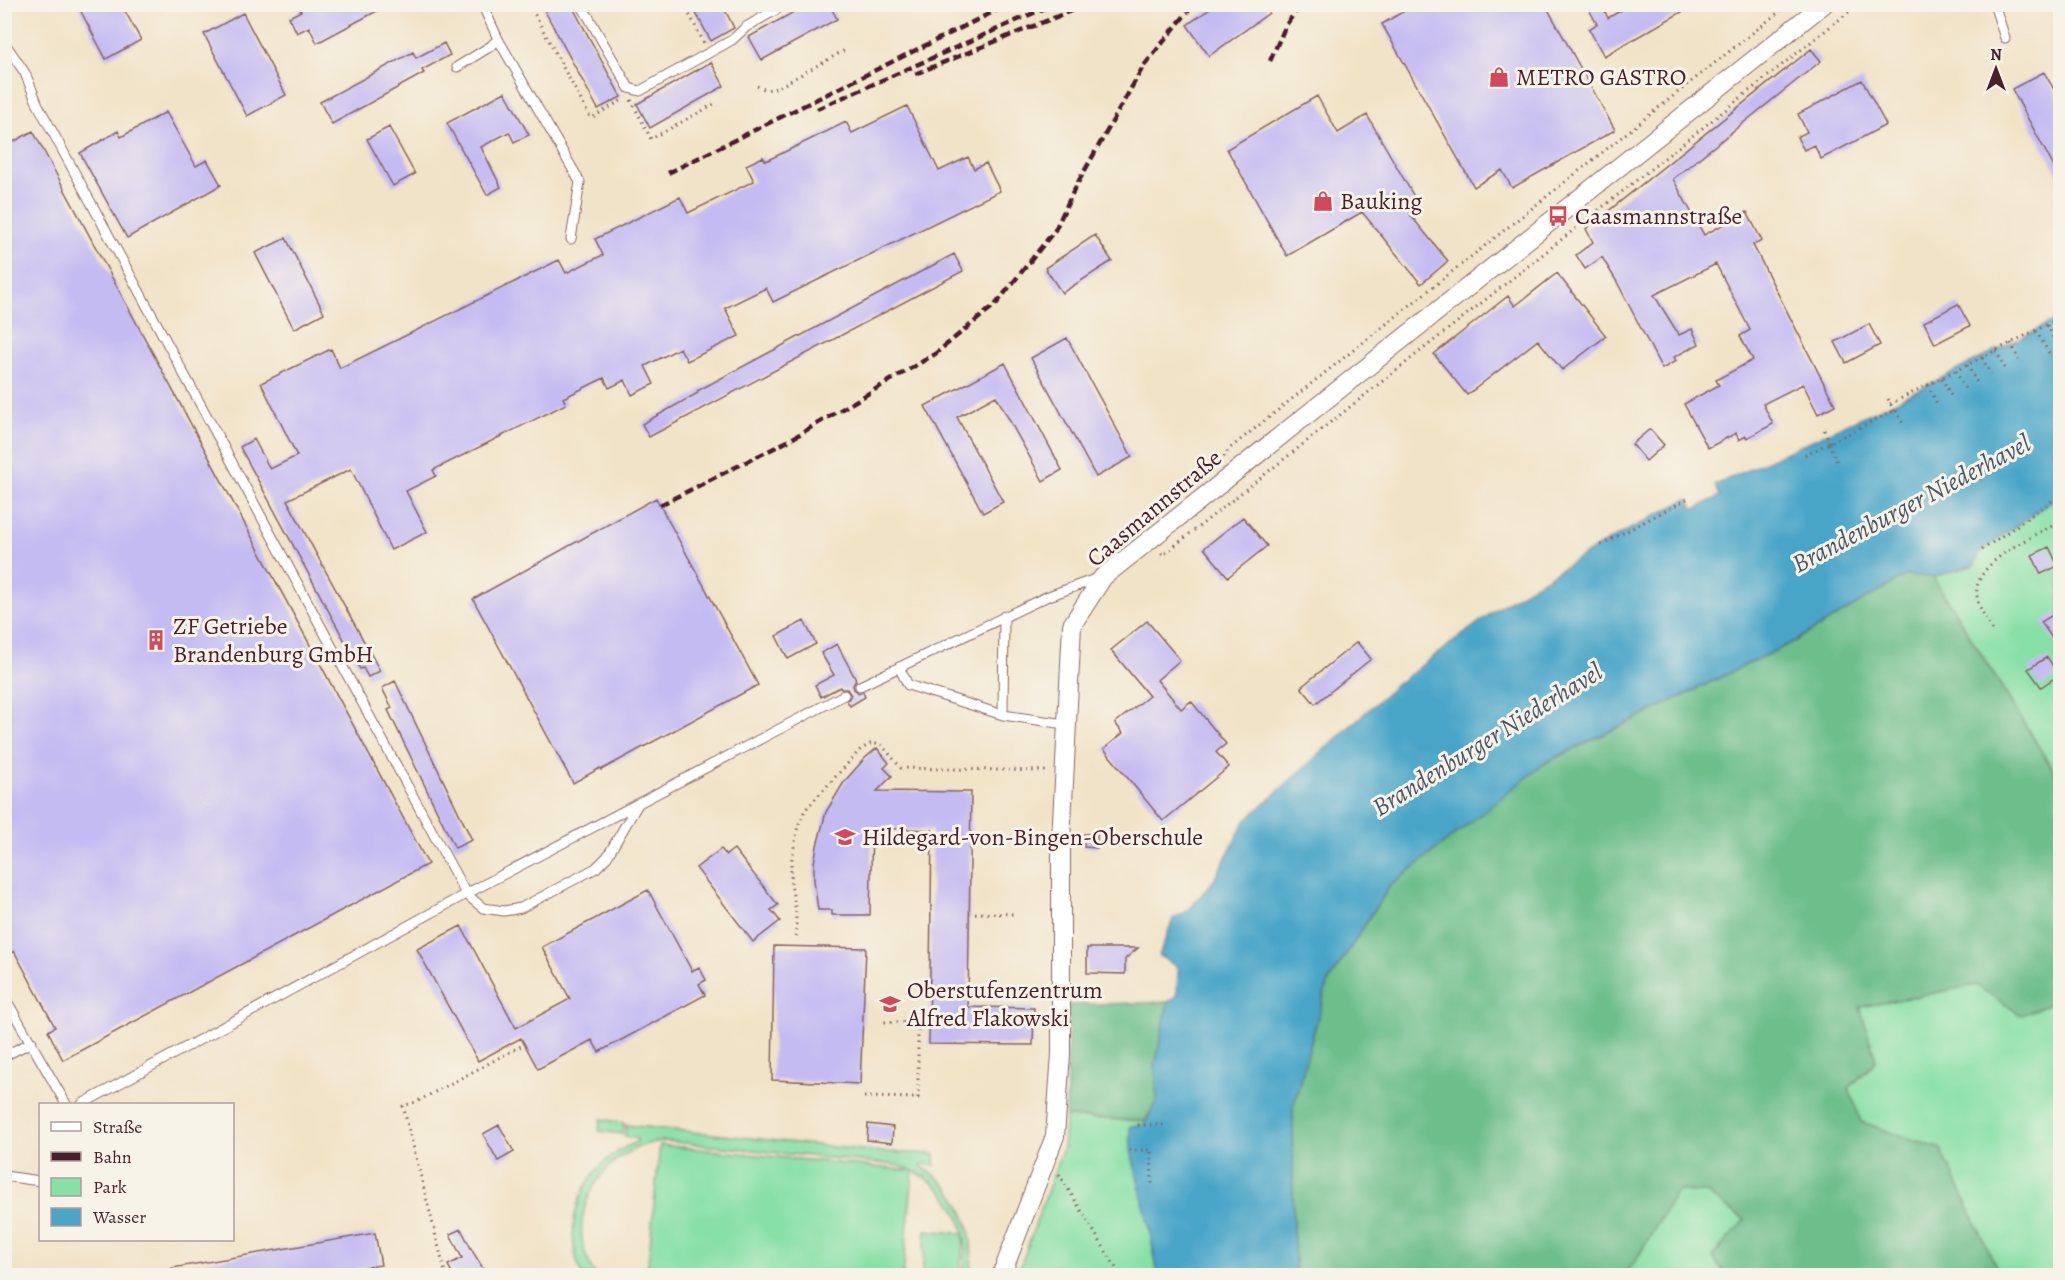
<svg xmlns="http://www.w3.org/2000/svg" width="2065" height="1280" font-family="Alegreya,serif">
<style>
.green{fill:#87e0a6;stroke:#688068;stroke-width:1.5}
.forest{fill:#6dbe8b;stroke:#5c6e5b;stroke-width:1.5}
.water{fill:#4aa5c8;stroke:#4a627a;stroke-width:1.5}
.building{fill:#c4bbf2}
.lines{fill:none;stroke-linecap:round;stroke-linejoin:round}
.lane-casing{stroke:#846462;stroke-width:11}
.street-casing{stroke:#846462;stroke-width:20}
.path{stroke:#846462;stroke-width:3;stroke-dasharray:1.5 4.5;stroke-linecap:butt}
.lane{stroke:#fff;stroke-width:9}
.street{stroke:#fff;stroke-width:18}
.rail{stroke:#4a1f2b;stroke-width:4.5;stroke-dasharray:9 4.5;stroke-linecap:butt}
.labels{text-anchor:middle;stroke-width:6;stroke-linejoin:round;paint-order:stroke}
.poi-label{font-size:24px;fill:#4a1f2b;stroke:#f7f3e8;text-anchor:start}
.street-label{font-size:24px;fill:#4a1f2b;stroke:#f7f3e8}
.water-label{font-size:26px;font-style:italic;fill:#4a556a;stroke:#f7f3e8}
</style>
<rect width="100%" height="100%" fill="#f7f3e8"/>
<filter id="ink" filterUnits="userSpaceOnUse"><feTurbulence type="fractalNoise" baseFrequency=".0167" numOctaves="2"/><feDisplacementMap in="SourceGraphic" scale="12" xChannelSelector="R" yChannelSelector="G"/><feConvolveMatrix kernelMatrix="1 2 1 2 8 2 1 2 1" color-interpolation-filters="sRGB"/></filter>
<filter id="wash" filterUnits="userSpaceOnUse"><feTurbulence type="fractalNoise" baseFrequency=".008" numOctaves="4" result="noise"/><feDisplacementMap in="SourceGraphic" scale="24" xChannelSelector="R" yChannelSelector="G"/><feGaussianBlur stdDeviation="1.35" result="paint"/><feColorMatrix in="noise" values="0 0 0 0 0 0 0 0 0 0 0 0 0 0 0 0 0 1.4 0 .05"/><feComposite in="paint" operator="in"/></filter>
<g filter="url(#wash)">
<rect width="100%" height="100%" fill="#f1e3c7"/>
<path class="green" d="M2060,495V781L1933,577L1974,565L1982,550Z
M1976,985L2021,1015L2060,1000V1275H2000L1941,1149L1861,1122L1849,1088L1876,1061L1859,1007Z
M1066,1117L1145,1121L1144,1125L1149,1226L1158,1275L1017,1276L1063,1148Z
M601,1119L624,1123L622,1134L599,1131Z
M626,1125L882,1152L935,1154V1165L922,1164V1167C961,1189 977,1232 970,1275H963C974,1223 948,1180 897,1165L667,1141C616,1142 573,1194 583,1245C585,1256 590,1266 595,1275H582C559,1222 583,1163 637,1142V1139L625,1136Z
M660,1145L913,1171L903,1275H647Z
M1677,1191L1705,1192L1745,1220L1712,1257L1727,1275L1620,1276L1633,1265Z
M926,1230L964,1234L960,1275H922Z"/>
<path class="forest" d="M1907,574L1933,577L2060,781V1000L2021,1015L1976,985L1860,1007L1876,1061L1849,1088L1861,1122L1941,1149L2000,1275H1727L1712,1257L1745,1220L1705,1192L1677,1191L1633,1265L1620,1275L1296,1276L1293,1227V1107L1327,984L1389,887L1545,763L1795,641Z
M1168,1002L1155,1066L1157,1100L1145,1121L1066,1117L1069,1005Z"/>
<path class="water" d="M2060,318V495L1982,550L1974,565L1933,577L1907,575L1795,641L1545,763L1389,887L1327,984L1293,1107V1227L1296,1275H1158L1149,1226L1131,1151L1130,1126L1144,1125L1157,1100L1155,1066L1168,1002L1177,996L1178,967L1159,956L1173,919L1189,910L1214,880L1245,821L1397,684L1502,605L1601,545L1687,499L1695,509L1720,496L1715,485L1890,404Z"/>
<g id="blocks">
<path class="building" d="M77,4H121L141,40L106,59Z
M297,4H390L317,43L309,27L297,33L289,17L301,11Z
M541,4H571L621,97L598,109Z
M691,4H722L734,28L711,41Z
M808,4H829L837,19L762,60L749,37Z
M1217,4H1263L1269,13L1209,56L1187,25Z
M1416,4H1545L1615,130L1512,188L1502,170L1474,187L1382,24Z
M1586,4H1601L1608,18L1632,4H1696L1604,56L1589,29L1597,24Z
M243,13L286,95L247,116L204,34Z
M444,43L450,55L422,70L424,73L332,124L320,102L413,52L416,58Z
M1811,49L1821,61L1673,179L1704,235L1747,212L1762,241L1753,245L1835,405L1818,414L1803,384L1763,404L1773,424L1747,438L1746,436L1739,440L1736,433L1708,448L1684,404L1719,385L1716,380L1753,360L1740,336L1750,330L1716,264L1654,295L1679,335L1692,329L1699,344L1674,357L1676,361L1662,369L1617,282L1602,257L1585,269L1576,255L1593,242L1586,229Z
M711,62L724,86L650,128L637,104Z
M2044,72L2061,102V180L2012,89Z
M1862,80L1886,125L1821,159L1814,145L1804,150L1797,137L1807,132L1798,114Z
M505,92L529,135L514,142L509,132L481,147L501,187L487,195L447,123Z
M1317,96L1338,133L1367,115L1421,209L1411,216L1448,261L1421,284L1362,212L1287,256L1227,149Z
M907,106L939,171L968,157L974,169L986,163L1000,191L773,302L766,288L725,308L739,336L687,361L680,348L645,366L654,384L632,395L625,380L609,388L604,378L563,398L566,404L433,470L436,476L406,491L427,532L391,550L351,469L287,500L380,671L368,677L363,668L360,669L240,447L254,439L270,469L297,456L261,383L331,349L340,368L559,260L566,273L603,255L595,239L680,197L688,213L754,181L746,165L763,157L766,161L846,122L852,133Z
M166,112L196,166L207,160L221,185L127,238L80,153L118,131L121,137Z
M389,127L415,174L393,186L367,139Z
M33,131L428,864L63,1060L48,1031L55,1027L14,951L4,957V147Z
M1095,235L1112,261L1062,293L1045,268Z
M286,238L324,313L294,329L255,253Z
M954,254L963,271L649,437L642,424L698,393L697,391Z
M1557,273L1606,336L1562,370L1538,340L1467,395L1434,354L1508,296L1515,306Z
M1958,304L1970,326L1935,344L1924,322Z
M1869,324L1880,345L1846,363L1835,342Z
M1067,338L1132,457L1096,477L1031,358Z
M1005,363L1062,470L1043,481L996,396L957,417L1003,502L983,513L925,406Z
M1650,429L1664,445L1646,461L1632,444Z
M656,498L758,685L601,770L600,768L573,783L473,599Z
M1243,517L1267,546L1228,577L1204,548Z
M2049,547L2058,566L2041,574L2032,555Z
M2056,613L2061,620V651L2041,622Z
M804,621L816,644L788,659L776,636Z
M1147,621L1180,660L1157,680L1181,709L1191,701L1226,744L1216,752L1229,767L1163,821L1104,749L1123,733L1115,723L1149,696L1111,650Z
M1357,642L1371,659L1315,704L1301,687Z
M837,644L856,680L853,685L854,689L859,693L863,692L865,697L850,706L847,701L851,695L847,689H841L840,687L821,697L815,685L834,675L821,653Z
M2047,657L2059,675L2041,687L2028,669Z
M395,681L472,840L455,848L388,710L392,708L382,688Z
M877,748L889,763L884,768L892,776L877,791L971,792L968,1007L1034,1008L1033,1045L929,1044L932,830L872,828L870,915H832V910H818L814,880V863L817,846L826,812L844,782L865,758Z
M1084,834H1097V848L1084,847Z
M721,849L726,855L734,849L778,905L771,910L780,921L753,942L696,868Z
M648,890L692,971L699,967L706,980L699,984L705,995L599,1052L592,1040L538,1069L521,1038L478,1061L417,949L461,926L516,1028L570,999L542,947Z
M774,946L866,948L860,1084L772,1080Z
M1087,948H1138L1125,959V974L1087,973Z
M868,1124L893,1127L892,1143L867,1140Z
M499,1125L514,1152L498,1161L483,1134Z
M461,1229L473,1252L487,1275H453L448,1265L462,1258L450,1234Z
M375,1233L381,1265L320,1275H173L172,1268Z"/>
</g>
</g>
<g filter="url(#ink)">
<use href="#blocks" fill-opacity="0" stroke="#846462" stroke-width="1.5"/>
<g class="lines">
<g class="lane-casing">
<path id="lane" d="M581,4L629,88L640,91L732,40L746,27L786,4
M1994,4L2005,38
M498,39L580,182L571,239
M4,42L25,73L38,105L466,894L483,908L504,911L521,908L596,868L607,857L638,804
M457,67L491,46L498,39L482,4
M1004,616L1003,715L1065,724
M899,667L908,685L1003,715
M860,686L1046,597L1101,577
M4,996L66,1104
M4,1056L32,1042
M82,1104L466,894L844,695
M4,1176L40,1181"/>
</g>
<g class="street-casing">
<path id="street" d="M1001,1276L1055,1136L1061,1054V841L1072,625L1103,577L1824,4"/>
</g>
<path class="path" d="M529,4L590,117H593L624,99
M684,4L704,43
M757,86L766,90L777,88L845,50
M631,100L651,139L716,103
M2057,320L2060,327
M2047,325L2060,351
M2036,331L2051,356
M2011,343L2019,360
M1996,351L2005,368
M1982,358L1991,374
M1967,365L1977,382
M1956,371L1965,389
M1942,378L1951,396
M1928,385L1937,404
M1888,399L1894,411
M1890,404L2060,318
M1824,430L1830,443
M1829,443L1837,462
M1805,455L1896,410L1904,426
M1220,462L1229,449L1789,4
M1601,545L1687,499
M1982,550L2060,495
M1161,553L1163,555L1859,4
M1992,630C1987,620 1978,607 1977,596C1971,562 2037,534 2060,522
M969,913L1015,914
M796,937V913L791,883V863L798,826L805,810L860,750L870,744H881L901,768L1048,771
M864,1097L918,1098V1022H884
M1138,1125H1164
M1129,1150H1151L1152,1184
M1059,1174L1121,1276
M446,1276L403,1106L416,1102L525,1044"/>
<use href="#lane" class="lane"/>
<use href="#street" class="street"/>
<path class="rail" d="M1270,61L1286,25L1301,4
M915,74L1088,4
M817,109L1054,4
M668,173L1009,4
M660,505L788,441L935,354L996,304L1055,230L1076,186L1143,67L1194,4"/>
</g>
</g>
<defs>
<g id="shop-bare" transform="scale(1.62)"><path d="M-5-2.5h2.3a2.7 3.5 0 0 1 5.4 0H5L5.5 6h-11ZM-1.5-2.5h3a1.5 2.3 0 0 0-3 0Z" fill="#d1495b" stroke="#f7f3e8" stroke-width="2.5" paint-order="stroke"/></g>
<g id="bus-bare" transform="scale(1.62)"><path d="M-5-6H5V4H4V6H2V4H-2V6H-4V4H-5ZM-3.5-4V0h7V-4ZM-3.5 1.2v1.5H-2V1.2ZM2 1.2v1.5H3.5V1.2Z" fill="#d1495b" stroke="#f7f3e8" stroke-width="2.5" paint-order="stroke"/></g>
<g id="building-bare" transform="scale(1.62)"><path d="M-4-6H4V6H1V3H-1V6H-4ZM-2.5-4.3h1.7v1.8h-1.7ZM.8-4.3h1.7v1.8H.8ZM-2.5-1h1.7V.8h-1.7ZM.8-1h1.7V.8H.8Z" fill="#d1495b" stroke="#f7f3e8" stroke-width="2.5" paint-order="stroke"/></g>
<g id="school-bare" transform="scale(1.62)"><path d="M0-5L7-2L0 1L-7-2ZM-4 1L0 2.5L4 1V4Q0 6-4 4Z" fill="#d1495b" stroke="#f7f3e8" stroke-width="2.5" paint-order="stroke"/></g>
</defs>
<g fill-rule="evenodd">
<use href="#shop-bare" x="1499" y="77"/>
<use href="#shop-bare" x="1323" y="201"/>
<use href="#bus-bare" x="1558" y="216"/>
<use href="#building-bare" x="156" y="640"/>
<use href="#school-bare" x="845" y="837"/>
<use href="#school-bare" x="890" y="1004"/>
</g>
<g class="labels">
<g class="poi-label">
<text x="1516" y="85">METRO GASTRO</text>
<text x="1340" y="209">Bauking</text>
<text x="1575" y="224">Caasmannstraße</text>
<text x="173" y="634">ZF Getriebe<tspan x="173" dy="28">Brandenburg GmbH</tspan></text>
<text x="862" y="845">Hildegard-von-Bingen-Oberschule</text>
<text x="907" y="998">Oberstufenzentrum<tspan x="907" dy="28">Alfred Flakowski</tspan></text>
</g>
<g class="street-label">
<text transform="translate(1154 508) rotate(-40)" y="8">Caasmannstraße</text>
</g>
<g class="water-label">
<text transform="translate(1911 503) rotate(-28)" y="9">Brandenburger Niederhavel</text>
<text transform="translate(1487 739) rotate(-32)" y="9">Brandenburger Niederhavel</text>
</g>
</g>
<rect width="2065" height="1280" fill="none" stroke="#f7f3e8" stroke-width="24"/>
<rect x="39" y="1103" width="195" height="138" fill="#f7f3e8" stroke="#b29e9c" stroke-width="1.5"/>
<rect x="51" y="1122" width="30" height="9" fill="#ffffff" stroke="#b29e9c" stroke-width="1.5"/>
<text x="93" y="1133" font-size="18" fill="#4a1f2b">Straße</text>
<rect x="51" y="1152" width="30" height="9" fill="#4a1f2b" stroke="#b29e9c" stroke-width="1.5"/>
<text x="93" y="1163" font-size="18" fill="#4a1f2b">Bahn</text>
<rect x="51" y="1178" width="30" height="18" fill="#87e0a6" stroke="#b29e9c" stroke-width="1.5"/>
<text x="93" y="1193" font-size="18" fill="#4a1f2b">Park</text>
<rect x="51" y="1208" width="30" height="18" fill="#4aa5c8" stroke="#b29e9c" stroke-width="1.5"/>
<text x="93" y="1223" font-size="18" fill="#4a1f2b">Wasser</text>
<g transform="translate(1996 69)" stroke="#f7f3e8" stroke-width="4.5" paint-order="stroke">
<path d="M0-4.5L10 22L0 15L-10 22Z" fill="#4a1f2b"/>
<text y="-9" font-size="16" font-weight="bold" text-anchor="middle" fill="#4a1f2b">N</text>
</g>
</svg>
